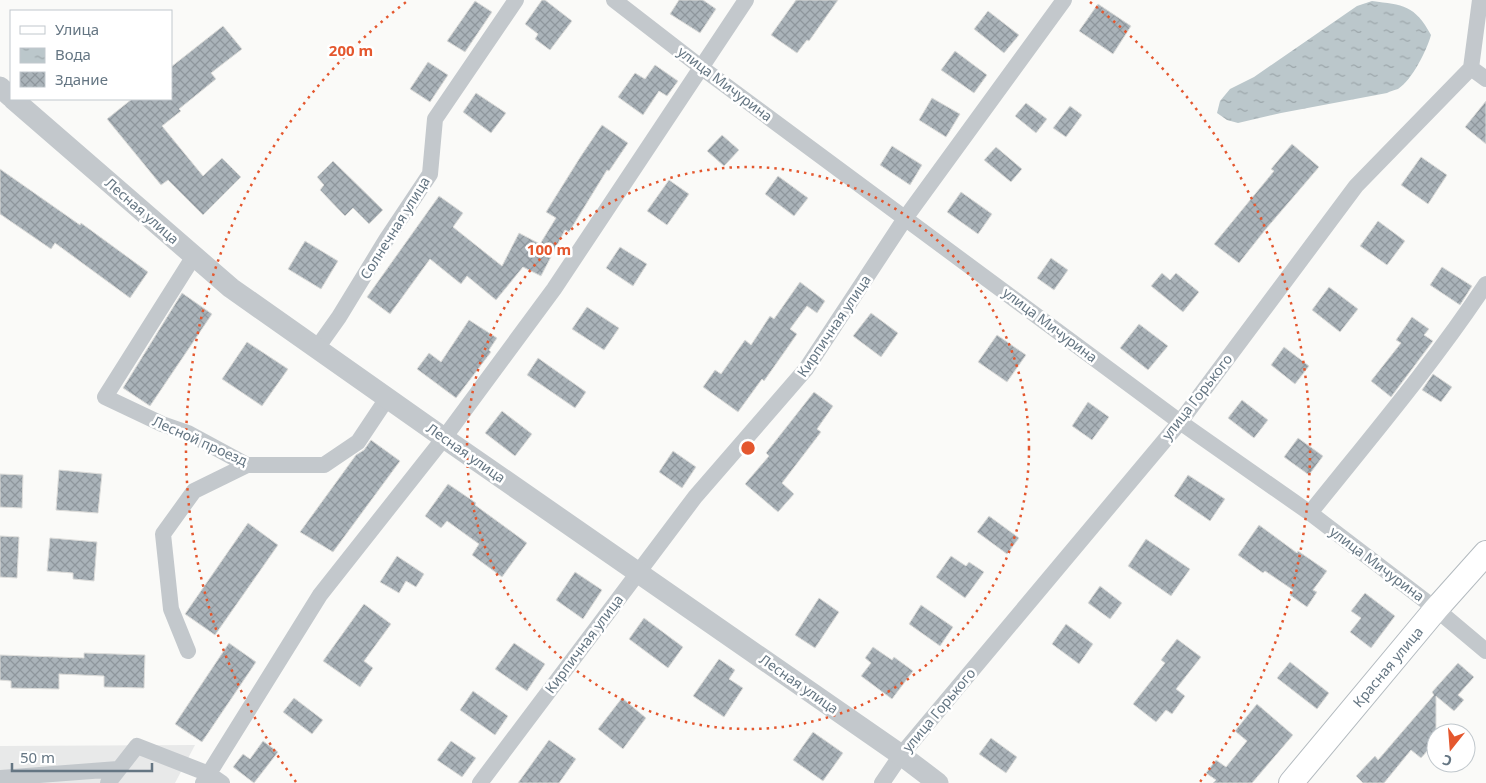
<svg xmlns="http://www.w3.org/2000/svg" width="1486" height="783" font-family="'Noto Sans',sans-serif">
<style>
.built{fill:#e8e9e9}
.water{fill:url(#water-ripples)}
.building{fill:url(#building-cross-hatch);stroke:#dcdcda}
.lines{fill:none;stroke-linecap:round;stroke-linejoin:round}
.secondary-casing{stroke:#b3babf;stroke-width:26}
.minor{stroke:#c3c8cc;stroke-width:16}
.tertiary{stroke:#c3c8cc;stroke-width:21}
.secondary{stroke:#fff;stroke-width:24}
.ring{fill:none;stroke:#e4572e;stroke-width:2.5;stroke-dasharray:2.5 5}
.labels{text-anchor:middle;stroke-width:5;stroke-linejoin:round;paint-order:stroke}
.street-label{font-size:14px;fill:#657683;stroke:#fff}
.centre{fill:#e4572e;stroke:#fff;stroke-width:2.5}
.ring-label{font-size:15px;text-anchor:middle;font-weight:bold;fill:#e4572e;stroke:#fff;stroke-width:5;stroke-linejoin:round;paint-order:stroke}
</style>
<defs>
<pattern id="water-ripples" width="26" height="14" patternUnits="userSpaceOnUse" patternTransform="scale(1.25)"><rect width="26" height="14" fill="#bbc7cb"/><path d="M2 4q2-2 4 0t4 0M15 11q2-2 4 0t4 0" fill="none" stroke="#9ca6aa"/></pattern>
<pattern id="building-cross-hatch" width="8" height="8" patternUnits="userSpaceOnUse" patternTransform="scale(1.25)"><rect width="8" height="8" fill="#aab3b9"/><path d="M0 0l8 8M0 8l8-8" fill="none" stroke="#8e969c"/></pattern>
</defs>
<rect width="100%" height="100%" fill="#fafaf8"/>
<path class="built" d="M195,745L175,783H0V746Z"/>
<path class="water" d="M1372,1C1403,5 1415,5 1431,35C1427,50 1412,80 1398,89C1395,90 1390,91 1387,93L1281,113L1238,123L1227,120L1217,113L1220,101L1230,89L1254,77L1357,6Z"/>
<path class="building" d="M542,0H545L572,21L550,50L535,39L538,34L525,24Z
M679,0H703L716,9L700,33L670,14Z
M796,0H838L809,41L807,40L797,53L771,35Z
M475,1L492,12L465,52L447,41Z
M1098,4L1131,26L1113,54L1079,31Z
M988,11L1019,35L1004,53L974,29Z
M223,26L242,49L211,73L216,79L179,109L181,111L162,126L203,176L222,158L241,177L203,215L168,180L161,185L107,119L132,99H171V67Z
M955,51L987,75L974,93L941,70Z
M428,62L448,75L430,102L410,89Z
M655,65L678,81L667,96L659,91L643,115L618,97L635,73L645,79Z
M476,93L506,113L491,133L463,112Z
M932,98L960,114L946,137L919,120Z
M1486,101V144L1465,127Z
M1026,103L1047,119L1036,133L1015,116Z
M1070,106L1082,115L1066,137L1053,128Z
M602,125L628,143L609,171L607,170L569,232L565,230L541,276L523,267L496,300L467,276L461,284L430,259L390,314L367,297L439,196L463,213L453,227L502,266L519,233L540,244L556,218L546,212L581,156Z
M722,135L739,150L724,166L707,151Z
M1292,144L1319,167L1265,230L1239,263L1214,244L1274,171L1271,169Z
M892,146L922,165L910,185L880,165Z
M996,147L1022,169L1011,182L984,160Z
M1421,157L1447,175L1428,204L1401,185Z
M333,161L383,210L369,224L353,208L345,216L320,190L324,185L317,177Z
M0,169L80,225L81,223L148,272L130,298L55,243L51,249L0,214Z
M778,176L808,198L794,216L765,194Z
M669,180L689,194L667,225L647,211Z
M961,192L992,214L978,234L947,212Z
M1378,221L1405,241L1387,265L1360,246Z
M305,241L338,261L321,289L288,269Z
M620,247L647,264L633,286L606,268Z
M1051,258L1068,270L1054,290L1037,278Z
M1442,267L1472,286L1460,305L1430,285Z
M1162,273L1170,280L1176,273L1199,292L1183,312L1151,286Z
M800,282L825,301L817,313L807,306L790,329L797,334L764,381L762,379L738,412L703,387L715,370L721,374L745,340L751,345L770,316L774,319Z
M1329,287L1358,309L1340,332L1312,310Z
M182,293L212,314L150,406L123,388Z
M587,307L619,328L604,350L572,329Z
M871,313L898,333L881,357L853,336Z
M1412,317L1429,329L1424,335L1433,341L1391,397L1371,381L1401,343L1396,340Z
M469,320L497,338L489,350L491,352L456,398L417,369L429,353L441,362Z
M1139,324L1168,346L1148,370L1120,348Z
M997,335L1026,355L1007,382L978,362Z
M247,342L288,369L262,406L222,379Z
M1284,347L1309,366L1295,384L1271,365Z
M538,358L586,392L575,408L527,375Z
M1433,374L1452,387L1441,402L1422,390Z
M814,392L833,406L817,429L821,432L782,483L794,494L778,512L745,484L769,456L766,453Z
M1242,400L1268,420L1254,438L1228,418Z
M1088,402L1109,417L1092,440L1072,426Z
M502,411L532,434L515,456L485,433Z
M1298,438L1323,456L1309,475L1284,457Z
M371,440L400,461L333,552L300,532L356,455L364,450Z
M673,451L696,467L682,488L659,472Z
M59,470L102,474L98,513L56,510Z
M0,474L23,475L22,508L0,507Z
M1188,475L1225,499L1210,521L1174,496Z
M448,484L476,503L475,505L527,543L502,577L472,555L479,544L447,521L441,528L425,516Z
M989,516L1019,538L1007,554L977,532Z
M248,523L278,545L215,635L185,614Z
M1259,525L1297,553L1298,551L1327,571L1313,590L1317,592L1307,607L1290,595L1293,590L1265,571L1263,573L1238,555Z
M0,536L19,537L17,578L0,577Z
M50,538L97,542L94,581L73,579V573L47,571Z
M1146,539L1190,569L1171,596L1128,566Z
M397,556L424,574L416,587L406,581L399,593L380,582Z
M951,556L966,566L969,562L984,572L965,598L936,577Z
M575,572L602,590L583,619L556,600Z
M1100,586L1122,603L1110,619L1088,603Z
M1365,593L1395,616L1371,648L1350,632L1361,618L1351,611Z
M819,598L839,612L815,648L795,635Z
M364,604L391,624L364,661L373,668L360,687L323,661Z
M921,605L953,627L940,646L909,624Z
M644,618L683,647L668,668L629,639Z
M1066,624L1093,644L1079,664L1052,644Z
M1177,639L1201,657L1176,689L1185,696L1172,714L1166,710L1156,722L1133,704L1165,663L1161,660Z
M229,643L256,662L202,742L175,724Z
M514,643L545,664L527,691L495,669Z
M873,647L892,660L894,657L913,671L892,699L861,676L871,663L865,658Z
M84,653L145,655L144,688L104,687V676L59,674V689L11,688V681L0,680V655L84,658Z
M719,659L735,670L729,679L743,688L724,717L693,696Z
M1290,662L1329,693L1317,709L1277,678Z
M1458,663L1474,677L1458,695L1464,700L1454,711L1436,696V741L1421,758L1411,750L1384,783H1363L1356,776L1375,756L1378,760L1434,695L1432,692Z
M473,691L508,716L495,735L460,710Z
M294,698L323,720L312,734L283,712Z
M622,698L646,718L623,749L598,729Z
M1257,704L1293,735L1252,783H1213L1216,780L1206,773L1216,760L1226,767L1247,741L1235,731Z
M813,732L843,753L823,781L793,760Z
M991,738L1017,757L1006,773L979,754Z
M549,740L576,759L559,783H518Z
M263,741L278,752L254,783L233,767L243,754L250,759Z
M451,741L476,758L462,777L437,760Z"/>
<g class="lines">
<g class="secondary-casing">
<path id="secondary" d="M1291,783L1436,609L1486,553"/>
</g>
<path class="minor" d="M614,0L702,68L1180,422L1310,513L1436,609L1486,651
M1471,68L1486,79
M194,256L105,397L162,424L188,433L247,465H324L358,442L388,397
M317,348L339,317L386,240L430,174L435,119L516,0
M1310,513C1370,438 1433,364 1486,284
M188,651L171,609L163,534L194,491L247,465
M0,778L118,769
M108,783L137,746L209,774L222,783
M203,783L320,595L444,438L554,289L746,0
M480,783L695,497L806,369L906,217L1064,0
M882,783L901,755L1180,422L1356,186L1471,68L1480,0"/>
<path class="tertiary" d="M0,87L11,97
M13,99L231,288L444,438L901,755L938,783"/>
<use href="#secondary" class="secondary"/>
</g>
<g class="ring">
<circle cx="748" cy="448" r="281"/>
<path d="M296 782A562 562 0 0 1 406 2M1090 2A562 562 0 0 1 1200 782"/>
</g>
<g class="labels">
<g class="street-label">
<text transform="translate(725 84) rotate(37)" y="5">улица Мичурина</text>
<text transform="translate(142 211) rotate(41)" y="5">Лесная улица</text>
<text transform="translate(395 228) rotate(-58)" y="5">Солнечная улица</text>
<text transform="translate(1050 325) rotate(37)" y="5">улица Мичурина</text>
<text transform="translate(834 326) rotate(-56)" y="5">Кирпичная улица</text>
<text transform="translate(1197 397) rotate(-52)" y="5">улица Горького</text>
<text transform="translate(200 441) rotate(24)" y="5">Лесной проезд</text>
<text transform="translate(466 453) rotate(35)" y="5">Лесная улица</text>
<text transform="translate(1377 564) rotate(37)" y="5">улица Мичурина</text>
<text transform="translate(584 644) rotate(-53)" y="5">Кирпичная улица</text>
<text transform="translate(1388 667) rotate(-50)" y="5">Красная улица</text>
<text transform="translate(799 684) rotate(35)" y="5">Лесная улица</text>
<text transform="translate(939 710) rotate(-50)" y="5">улица Горького</text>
</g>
</g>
<circle cx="748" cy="448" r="8" class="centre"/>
<g class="ring-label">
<text x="351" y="56">200 m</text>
<text x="549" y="255">100 m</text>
</g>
<rect x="10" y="10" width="162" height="90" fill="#ffffff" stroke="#c1c8cd"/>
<rect x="20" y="26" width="25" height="8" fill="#ffffff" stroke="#c1c8cd"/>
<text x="55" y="35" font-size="15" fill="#657683">Улица</text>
<rect x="20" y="48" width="25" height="15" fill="url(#water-ripples)" stroke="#c1c8cd"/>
<text x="55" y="60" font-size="15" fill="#657683">Вода</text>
<rect x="20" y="72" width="25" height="15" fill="url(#building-cross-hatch)" stroke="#c1c8cd"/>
<text x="55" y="85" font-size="15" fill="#657683">Здание</text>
<g transform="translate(1451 748) rotate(197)"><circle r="24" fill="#ffffff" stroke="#c1c8cd"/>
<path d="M0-4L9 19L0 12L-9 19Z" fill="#e4572e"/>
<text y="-8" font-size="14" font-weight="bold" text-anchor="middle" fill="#657683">С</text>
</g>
<path d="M12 763v8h140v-8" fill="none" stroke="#657683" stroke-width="2.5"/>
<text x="20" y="763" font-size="15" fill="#657683" stroke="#ffffff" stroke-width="4" paint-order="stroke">50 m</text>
</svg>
